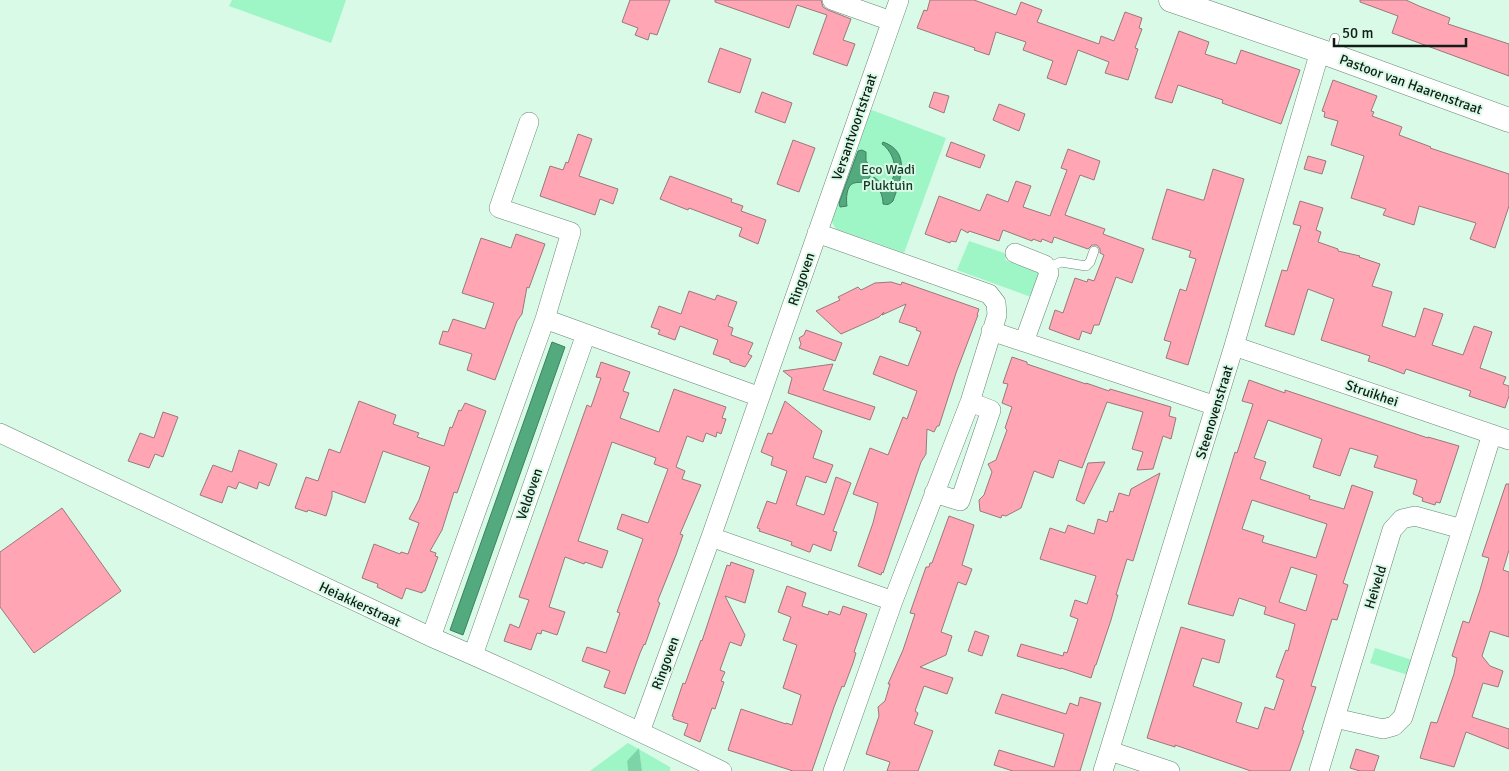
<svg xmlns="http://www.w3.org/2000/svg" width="1509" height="771" font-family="Signika,sans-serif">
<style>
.green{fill:#9ef5c6}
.forest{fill:#7dd5a7}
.water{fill:#52aa7e;stroke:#3e805f}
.building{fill:#ffa5b4;stroke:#9b787d;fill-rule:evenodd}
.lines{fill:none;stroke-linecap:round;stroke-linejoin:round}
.service-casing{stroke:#688675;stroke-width:10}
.minor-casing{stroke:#688675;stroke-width:20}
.tertiary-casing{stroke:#688675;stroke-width:25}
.service{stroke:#fff;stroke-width:9}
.minor{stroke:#fff;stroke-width:19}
.tertiary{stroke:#fff;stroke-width:24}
.labels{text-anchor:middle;stroke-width:4;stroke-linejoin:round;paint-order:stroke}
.street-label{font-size:14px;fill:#111d17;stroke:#d8fae6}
.park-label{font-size:14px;fill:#153b29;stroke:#d8fae6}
</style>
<rect width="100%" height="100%" fill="#d8fae6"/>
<path class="green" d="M232,0H346L331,43L229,6Z
M869,109L946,138L904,253L836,229L832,222V213Z
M969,241L1007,254L1005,260L1040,272L1031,297L957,270Z
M1375,648L1412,660L1408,675L1370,663Z
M628,743L670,767V771H642L639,749L627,761L628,771H590Z"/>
<path class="forest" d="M639,748L642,771H628L627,761Z"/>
<path class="water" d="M883,142C912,152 900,181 893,201C889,205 887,205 883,204C883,200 882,195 880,191C875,185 871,186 874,177L882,184L887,185C901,175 894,152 882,144Z
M862,150L866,152V161L871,167L870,177C861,185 863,181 854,183C846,185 846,200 847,206L840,207L839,203L858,151Z
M552,342L565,347L463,635L450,630Z"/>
<path class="building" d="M630,0H670L657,35L650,33L648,40L635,35L638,28L622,22Z
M715,0H821L823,7L828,10L851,19L843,40L855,44L847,66L813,54L827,15L797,5L789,28L715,2Z
M930,0H974L1016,15L1021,2L1042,10L1037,22L1099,44L1101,36L1114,41L1125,12L1142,18L1139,28L1142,29L1135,48L1138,49L1128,80L1105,73L1109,62L1078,50L1066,85L1047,78L1053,61L1023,50L1026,42L996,32L989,55L974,50L975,48L917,28L924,10L927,11Z
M1360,0H1406L1419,6L1450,18L1448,24L1509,44V76L1392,33L1398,16L1360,2Z
M1179,31L1209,42L1205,54L1236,64L1241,50L1300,70L1281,124L1222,103L1223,100L1178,85L1172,103L1155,98Z
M720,48L751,59L740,93L708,82Z
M1333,80L1377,96L1371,111L1374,112L1372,116L1402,127L1399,135L1431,147L1430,148L1509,174V206L1495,248L1470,239L1476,223L1419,206L1414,225L1383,215L1386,209L1351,198L1364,156L1331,145L1338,121L1324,117L1325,112L1322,111Z
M762,92L792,103L785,123L755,112Z
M934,92L949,96L944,113L929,107Z
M999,104L1025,114L1019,131L993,120Z
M578,134L592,139L579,176L618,189L613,204L600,199L595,215L540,196L550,166L563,170L566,162L568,163Z
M793,140L815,148L799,192L777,184Z
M951,142L985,155L980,168L946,156Z
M1068,149L1100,161L1094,180L1080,175L1065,215L1105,229L1103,234L1144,249L1132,283L1116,277L1099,325H1094L1091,334L1082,331L1079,340L1049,329L1055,310L1063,313L1075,278L1087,282L1088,279L1094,281L1104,255L1100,253V249L1097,245H1092L1088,249L1054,237L1052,243L1042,239L1041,242L1033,239L1032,241L1003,230L999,241L969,231L968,233L961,229L956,242L951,241L950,243L925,234L939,196L980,211L987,194L1008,202L1016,181L1031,186L1023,207L1050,216L1067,170L1061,168Z
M1308,156L1326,161L1322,174L1304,169Z
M1213,169L1244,179L1188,365L1166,358L1171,342L1164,340L1180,289L1186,291L1196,259L1189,257L1191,251L1152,239L1167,189L1202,200H1204Z
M670,176L732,199L731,202L743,206L741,211L766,220L758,244L739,236L742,228L689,208L688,210L660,199Z
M1300,201L1323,208L1316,230L1321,232L1318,242L1338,249V251L1360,256L1359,257L1380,264L1372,286L1392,292L1382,326L1415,337L1424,308L1443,314L1432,345L1463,355L1474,326L1492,332L1480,368L1506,377L1503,384L1509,386V396L1505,408L1469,396L1471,391L1406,369L1404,374L1386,367L1368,361L1370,356L1321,340L1334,299L1308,289L1294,335L1265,326L1282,270L1287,271L1301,226L1293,224Z
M516,234L545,244L529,288L527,287L522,314L517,321L495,380L467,370L472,354L439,344L443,331L448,332L453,319L485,329L494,303L462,293L481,238L511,248Z
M891,282L901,285L902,282L979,309L977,315H978L956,373L939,426H937L934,432L927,429L926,454L921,462L883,573L882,572L881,575L858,566L873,523L878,503L853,494L870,448L888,455L903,417L907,419L917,391L873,374L880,356L908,366L921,332L916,330L917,328L899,322L906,304L882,315L884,312L879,317L841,334L816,311L840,300L838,297L858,287L861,290L875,283Z
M689,291L715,300L717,295L737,302L728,326L733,328L731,335L753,343L748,354L752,356L745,367L730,362V360L713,354L718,340L680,326L675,340L658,334L660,330L651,327L659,306L681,314Z
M806,330L842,343L835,361L799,348L801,344L799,338L804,335Z
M1012,357L1027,362V364L1086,384V383L1109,391L1110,389L1171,407L1169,416L1176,418L1171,439L1163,436L1153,469L1137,470L1143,452L1132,449L1143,412L1107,402L1082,468L1059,460L1053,478L1034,471L1021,508L1006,516L1002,515L1001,518L980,511L979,500L984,495L992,472L988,464L996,460L1007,430L1005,428L1012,407L1002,403L1008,384L1003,383Z
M601,362L630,372L623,391L629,393L620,418L659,432L674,389L726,407L722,418L726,419L721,434L717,432L716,437L706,433L703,442L687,436L676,467L685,471L682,479L701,485L680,534L683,535L676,555L658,600V602L660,603L645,645L644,644L640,653L625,694L604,687L610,671L582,661L587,647L606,653L620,613L617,612L643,539L617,529L622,514L648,523L668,469L654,464L656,458L612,442L578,541L608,551L602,568L585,562L584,564L565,557L549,607L565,612L557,635L542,630L541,634L537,633L531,650L504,641L510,624L519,628L529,600L519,597L587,405L591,407L601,378L596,377Z
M833,364L823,390L875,407L870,420L788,393L792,378L783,371Z
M1249,380L1285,393V390L1428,438V437L1459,446L1440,503L1436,502L1435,505L1422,501L1423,498L1413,494L1417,480L1374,467L1378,456L1350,448L1340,476L1313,467L1322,439L1268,420L1254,458L1266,462L1260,479L1310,496L1309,499L1344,509L1352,485L1373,492L1343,583L1348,585L1337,620L1332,619L1311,686L1316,687L1302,730L1304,731L1290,771H1251L1175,745V747L1147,738L1181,627L1225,640L1219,663L1202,658L1193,686L1242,703L1236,722L1258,729L1265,707L1274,710L1284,680L1276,677L1286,650L1288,651L1295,624L1264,614L1266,607L1239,598L1233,616L1188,604L1235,452L1237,453L1253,404L1242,401ZM1252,500L1327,524L1316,558L1262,542L1264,536L1242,529ZM1291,567L1317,575L1306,611L1279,602Z
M359,401L396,415L393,424L419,433L417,437L444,446L450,427L452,428L459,410L461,411L465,403L486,411L457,493L454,492L442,530L430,551L436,553L435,556L438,557L425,591H423L422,593L406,588L402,599L377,587L378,584L362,578L374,544L400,554L401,552L408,554L419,523L409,519L419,500L430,467L383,451L365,503L332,491V497L326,516L308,510L307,512L295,508L306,477L318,481L329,449L340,453Z
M785,401L822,431L813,458L833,465L826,483L806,476L796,505L824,515L836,477L851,483L833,531L837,532L831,551L813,544L810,552H809L791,545L792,542L759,531L760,529L757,528L767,501L776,504L787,471L771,465L773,457L761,452L768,433L772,434Z
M163,412L178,417L163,457L155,454L149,468L128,461L140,433L154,438Z
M239,450L277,464L269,486L259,482L257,489L239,482L236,489L228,486L222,503L200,495L213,465L232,472Z
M1105,462L1084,504L1076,500L1088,463Z
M1160,473L1133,561L1127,559L1116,595H1118L1111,620L1096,665H1095L1091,678L1061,668V669L1017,656L1021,644L1063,656L1064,652L1067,653L1078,619L1070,616L1075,600L1087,604L1096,576L1040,559L1050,528L1065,533L1068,525L1094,534L1098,519L1107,522L1110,511L1113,512L1119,493L1129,496L1131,489Z
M1506,484H1509V550L1503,570L1509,572V637L1490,631L1482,656L1490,666L1503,671L1498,687L1483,683L1472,717L1509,729V749L1466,732L1454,767L1420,758L1431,722L1437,723L1454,674L1457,658L1452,656L1463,621L1469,623L1480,590L1489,558L1482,556Z
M62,508L121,591L34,653L0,607V552Z
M949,516L974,525L962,565L972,569L966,585L958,582L941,632L952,636L946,655L920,667L953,678L947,694L924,686L915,711L918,713L914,724L933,731L918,771H887L890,762L866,754L879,716L878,707L885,701L890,684H888L903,650L915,614L910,613L926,567H929L930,563H932Z
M731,562L754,570L745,603L725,596L745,635L741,646L730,642L720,670L725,672L721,681L724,682L715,709L712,708L700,742L684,735L688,724L673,719L674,717L672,716L683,683L685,684L701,640L702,641L727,565L730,566Z
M787,586L806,593L802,606L828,615L829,611L840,615L843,606L867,614L854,652L856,653L853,663L844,687L842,686L834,707L812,771H793L728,750L741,709L786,724V723L792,725L801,695L783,688L797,645L783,640L791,617L778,612Z
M975,631L989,636L982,656L968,651Z
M1002,694L1066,714L1070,703L1078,706L1080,697L1101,703L1080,771H1013L994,765L999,750L1054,767L1064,734L995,713Z
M1356,749L1379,756L1374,771H1360L1350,768Z"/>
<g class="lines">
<g class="service-casing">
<path id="service" d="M1330,54L1335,38
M1047,268L1061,262L1086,266L1090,262L1094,251"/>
</g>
<g class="minor-casing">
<path id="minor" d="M832,0L891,21
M529,122L499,208L571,232L545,319L760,397
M817,233L989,294L996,303L997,315L970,402L893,601L833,771
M1015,253L1045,265L1049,273L1024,342
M991,331L1216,406
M1234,346L1509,440
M0,433L431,637C529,679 626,725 722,771
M934,493L960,501L991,410L970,402
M711,537L893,601
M431,637L545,319
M473,655L586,334
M1335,718L1392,530L1402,519L1415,516L1462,529
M640,732L711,537L899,0
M1110,751L1170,771
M1103,771L1234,346L1320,51
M1319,771L1335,718L1383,729L1394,726L1403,717L1492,434"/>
</g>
<g class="tertiary-casing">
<path id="tertiary" d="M1171,0L1320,51L1509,120"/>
</g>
<use href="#service" class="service"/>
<use href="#minor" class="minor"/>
<use href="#tertiary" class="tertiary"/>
</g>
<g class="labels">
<g class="street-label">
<text transform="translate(1411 84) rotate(20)" y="5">Pastoor van Haarenstraat</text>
<text transform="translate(854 127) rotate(-71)" y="5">Versantvoortstraat</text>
<text transform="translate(801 279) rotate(-71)" y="5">Ringoven</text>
<text transform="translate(1372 393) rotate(19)" y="5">Struikhei</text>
<text transform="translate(1214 412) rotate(-73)" y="5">Steenovenstraat</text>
<text transform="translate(529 494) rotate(-71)" y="5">Veldoven</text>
<text transform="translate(1375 587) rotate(-73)" y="5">Heiveld</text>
<text transform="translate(360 604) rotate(25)" y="5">Heiakkerstraat</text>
<text transform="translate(665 663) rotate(-70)" y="5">Ringoven</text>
</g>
<g class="park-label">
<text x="888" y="174">Eco Wadi<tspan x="888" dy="16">Pluktuin</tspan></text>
</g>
</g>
<path d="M1334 38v8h132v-8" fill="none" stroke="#111d17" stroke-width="2.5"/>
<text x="1342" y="38" font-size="15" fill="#111d17" stroke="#d8fae6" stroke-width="4" paint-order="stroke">50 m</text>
</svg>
